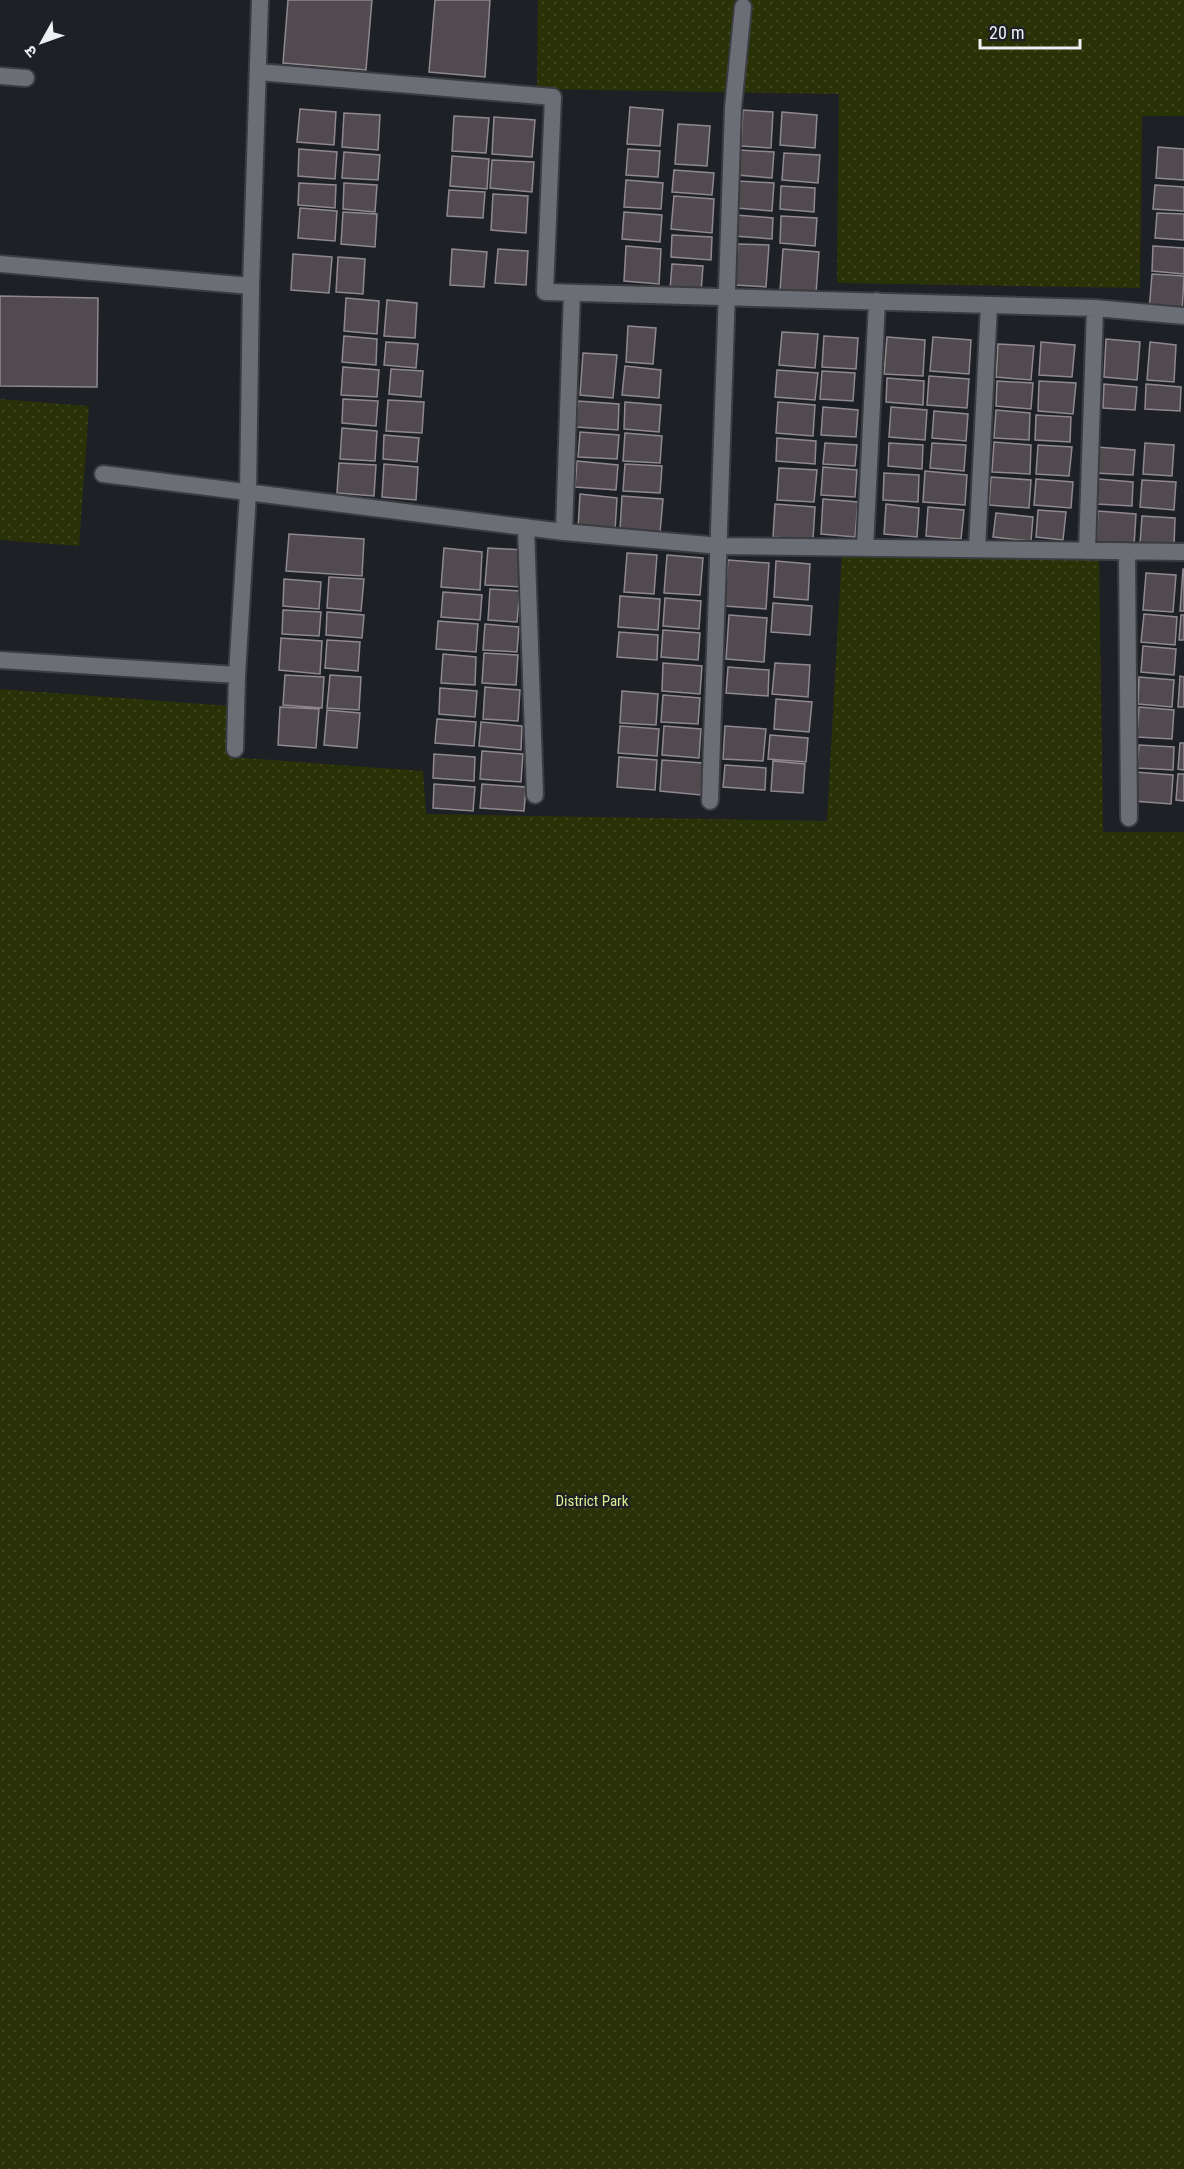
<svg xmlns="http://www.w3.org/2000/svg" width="1184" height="2169" font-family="'Roboto Condensed','Noto Sans Devanagari',sans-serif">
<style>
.grass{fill:url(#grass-dots)}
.building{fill:#514b50;stroke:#8f898f;stroke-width:1.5}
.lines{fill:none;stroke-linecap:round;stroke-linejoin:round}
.minor-casing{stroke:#3a3c40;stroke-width:20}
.minor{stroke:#6b6e75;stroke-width:16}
.labels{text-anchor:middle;stroke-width:4.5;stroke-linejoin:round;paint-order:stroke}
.park-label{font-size:15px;fill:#dcec91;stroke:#1d2025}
</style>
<defs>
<pattern id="grass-dots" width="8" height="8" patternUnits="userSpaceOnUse" patternTransform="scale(1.5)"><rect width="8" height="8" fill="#2b3106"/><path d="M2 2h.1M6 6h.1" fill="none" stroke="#40451e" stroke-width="1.8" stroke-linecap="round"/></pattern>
</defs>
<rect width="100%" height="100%" fill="#1d2025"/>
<path class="grass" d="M538,0H1184V116H1142L1140,288L837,283L839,94L537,89Z
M0,399L89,406L79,546L0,540Z
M842,551L1099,558L1103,832H1184V2169H0V689L230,706L229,757L423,771L426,814L827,821Z"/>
<path class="building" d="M288,0H372L366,70L283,63Z
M435,0H490L485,77L429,72Z
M630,107L663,110L660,146L627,144Z
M300,109L336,112L334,145L297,142Z
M743,110L773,112L771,148L741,146Z
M782,112L817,115L815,148L780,145Z
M344,113L380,115L378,150L342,147Z
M454,116L489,118L486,153L452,151Z
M494,117L535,120L532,157L492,154Z
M678,124L710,126L707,166L675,164Z
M1158,147L1184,149V180L1156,178Z
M299,149L337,152L335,179L298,176Z
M628,149L660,151L658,177L626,175Z
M739,150L774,152L772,178L737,175Z
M344,152L380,155L378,180L342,178Z
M784,153L820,155L818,183L782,180Z
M452,156L489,159L487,189L450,186Z
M492,160L534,162L532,192L490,188Z
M674,170L714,173L712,195L672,192Z
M626,180L663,183L661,209L624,207Z
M738,181L774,183L772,211L736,208Z
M299,183L336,185L335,208L298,205Z
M344,183L377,185L375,212L343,209Z
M1155,185L1184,187V211L1153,209Z
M781,186L815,188L814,212L780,209Z
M449,190L485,192L483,218L447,216Z
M493,194L528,196L526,233L491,230Z
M674,196L714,199L712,233L671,229Z
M300,208L337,211L335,241L298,238Z
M343,212L377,214L375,247L341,244Z
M624,212L662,215L660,242L622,239Z
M1157,213L1184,214V240L1155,238Z
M736,215L773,218L772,239L734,236Z
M781,216L817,218L815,246L780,243Z
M672,235L712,237L711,260L671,257Z
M738,244L769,245L766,287L735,285Z
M626,246L661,249L659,284L624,281Z
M1153,246L1184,248V274L1152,271Z
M452,249L487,252L484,287L450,285Z
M498,249L528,251L526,285L495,283Z
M783,249L819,252L816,294L780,291Z
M293,254L332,257L329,293L291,290Z
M338,257L365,259L363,294L336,292Z
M672,264L703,266L701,293L670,290Z
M1152,274L1184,276L1182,313L1149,311Z
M0,296L98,298L97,387L0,386Z
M346,298L379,301L377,334L344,331Z
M387,300L417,303L415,338L384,336Z
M628,326L656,328L653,364L626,362Z
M782,332L818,334L815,368L779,365Z
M344,336L377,339L376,365L342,362Z
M824,336L858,338L856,369L822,367Z
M887,337L925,340L923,376L884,374Z
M933,337L971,340L969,374L930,371Z
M1106,339L1140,342L1137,380L1104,377Z
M386,342L418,344L416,368L384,365Z
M1041,342L1075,345L1072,377L1039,375Z
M1150,342L1176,345L1174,382L1147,380Z
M998,344L1034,346L1031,380L996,377Z
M583,353L617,355L613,398L580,395Z
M625,366L661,370L659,398L622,395Z
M343,367L379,370L377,397L341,395Z
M391,369L423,371L421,397L389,394Z
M777,370L818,373L815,400L775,397Z
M822,371L855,373L853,401L820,399Z
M929,376L969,379L967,408L927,405Z
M887,378L924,381L923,405L886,402Z
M997,381L1033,383L1031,409L996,406Z
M1039,381L1076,383L1073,414L1038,411Z
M1104,384L1137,387L1135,410L1103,408Z
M1146,384L1181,387L1180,411L1145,409Z
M343,399L378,401L376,426L342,423Z
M388,400L424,402L422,433L386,431Z
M578,401L619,404L618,430L576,427Z
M625,402L661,405L659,432L624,429Z
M778,402L815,405L813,436L776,433Z
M823,407L858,410L856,437L821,435Z
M891,407L927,410L925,440L889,437Z
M996,410L1030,413L1029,440L994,438Z
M934,411L968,414L966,441L932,438Z
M1036,415L1071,417L1070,442L1035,440Z
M342,428L377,431L375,461L340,459Z
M580,432L619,435L617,459L578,457Z
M625,433L662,436L660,463L623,461Z
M384,435L419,438L417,462L383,459Z
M777,438L816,441L815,464L776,461Z
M994,442L1031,445L1030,474L992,472Z
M825,443L857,445L855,466L823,464Z
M889,443L923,445L922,469L888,466Z
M932,443L966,445L964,471L930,468Z
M1145,443L1174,445L1172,476L1143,474Z
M1038,445L1072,447L1069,476L1036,474Z
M1097,447L1135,450L1133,475L1095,473Z
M577,461L618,465L616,490L575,487Z
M339,463L376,465L374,496L337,493Z
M384,464L418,467L416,500L382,497Z
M625,464L662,466L660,493L623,491Z
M823,467L857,470L855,497L821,495Z
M779,468L817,470L814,502L777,500Z
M925,471L967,475L965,505L923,502Z
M884,473L919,475L918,502L883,500Z
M991,477L1031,480L1029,508L989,505Z
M1036,479L1073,482L1071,508L1034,505Z
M1098,479L1133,482L1132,506L1097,504Z
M1142,480L1176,482L1174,510L1140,507Z
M580,494L617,498L615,531L578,529Z
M622,496L663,499L660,533L620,530Z
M823,499L858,502L855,537L821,534Z
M775,504L815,507L813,540L773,537Z
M886,504L919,508L917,537L884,534Z
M928,507L964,510L961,539L926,536Z
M1038,510L1066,512L1063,540L1036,537Z
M1098,511L1136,514L1134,546L1096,543Z
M996,513L1033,517L1031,541L993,537Z
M1142,516L1175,518L1174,547L1140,544Z
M289,534L364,539L362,576L286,571Z
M444,548L482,552L480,590L441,587Z
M488,548L524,550L522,587L485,585Z
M627,553L657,555L654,594L624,592Z
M667,555L703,558L700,595L664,593Z
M728,560L769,563L766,609L724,606Z
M776,561L810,564L808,600L774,597Z
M1183,569H1184V611H1180Z
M1146,573L1176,575L1173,612L1143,610Z
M329,577L364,579L361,611L327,608Z
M284,579L321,582L319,609L283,606Z
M490,589L520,591L517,622L488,620Z
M443,592L482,595L480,620L441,617Z
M620,596L660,599L658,630L618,627Z
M665,598L701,601L699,629L663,626Z
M773,603L812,606L810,635L771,632Z
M283,610L321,612L319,636L282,634Z
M327,612L364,615L362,638L326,635Z
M1144,614L1177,617L1175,645L1141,642Z
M729,615L767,618L764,662L726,659Z
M1181,615H1184V640H1179Z
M438,621L478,624L476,652L436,649Z
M485,624L519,627L517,652L483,650Z
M663,630L700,633L698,660L661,657Z
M619,632L658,635L657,660L617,657Z
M281,638L322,641L320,674L279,670Z
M327,640L360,642L358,671L325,668Z
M1143,646L1176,649L1174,675L1141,672Z
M484,653L518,655L516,685L482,683Z
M443,654L476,657L475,685L441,683Z
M663,663L702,666L700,694L662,691Z
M775,663L810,665L808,697L772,694Z
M728,667L769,670L768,696L726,693Z
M285,675L324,677L322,708L283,705Z
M330,675L361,677L359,710L327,708Z
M1180,676L1184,677V707H1178Z
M1139,677L1174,680L1172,707L1138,704Z
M485,687L520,690L518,721L483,719Z
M440,688L477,691L475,717L439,714Z
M622,691L658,694L656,725L620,723Z
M663,695L700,698L698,724L661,722Z
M776,699L812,702L809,732L774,729Z
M280,707L319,709L316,748L278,745Z
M1139,707L1174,710L1172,739L1137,737Z
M327,710L360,713L357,748L324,745Z
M437,719L476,722L474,746L435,743Z
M481,722L522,726L521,750L479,746Z
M620,726L659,729L657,756L618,753Z
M664,726L701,729L699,758L662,755Z
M725,726L766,729L763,761L723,759Z
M770,735L808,738L806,762L768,759Z
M1180,743H1184V770L1178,769Z
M1139,745L1174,747L1173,770L1137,768Z
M482,751L523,754L521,782L480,779Z
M434,754L475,757L474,781L433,778Z
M619,757L657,760L655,790L617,787Z
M662,760L703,763L701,795L660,791Z
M773,761L805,764L803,793L771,791Z
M725,765L766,768L765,790L723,787Z
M1135,772L1173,775L1171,804L1133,801Z
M1178,774H1184V801L1176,800Z
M434,784L475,787L473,811L433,808Z
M482,784L526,787L524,811L480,808Z"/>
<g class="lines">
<g class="minor-casing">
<path id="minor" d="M258,72L553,97L545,292L1095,308L1184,316
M0,76L26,78
M0,264L251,286
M103,474L564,532L720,546L1184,552
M526,527L535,795
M564,532L572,293
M865,548L877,301
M977,549L989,305
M1087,551L1095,308
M1127,551L1129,818
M0,660L237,675
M235,749L237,675L248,493L251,286L260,0
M710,801L733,108L743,7"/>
</g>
<use href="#minor" class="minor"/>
</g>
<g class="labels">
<g class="park-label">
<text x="592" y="1506">District Park</text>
</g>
</g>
<g transform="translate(42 42) rotate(230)" stroke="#1d2025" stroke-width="4.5" paint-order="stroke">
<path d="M0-4.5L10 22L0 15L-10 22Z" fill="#edeff3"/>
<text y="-9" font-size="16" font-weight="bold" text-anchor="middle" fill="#edeff3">उ</text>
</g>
<path d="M980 39v9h100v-9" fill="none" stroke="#edeff3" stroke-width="3"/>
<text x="989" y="39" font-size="18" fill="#edeff3" stroke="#1d2025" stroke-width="4.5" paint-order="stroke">20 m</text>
</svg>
